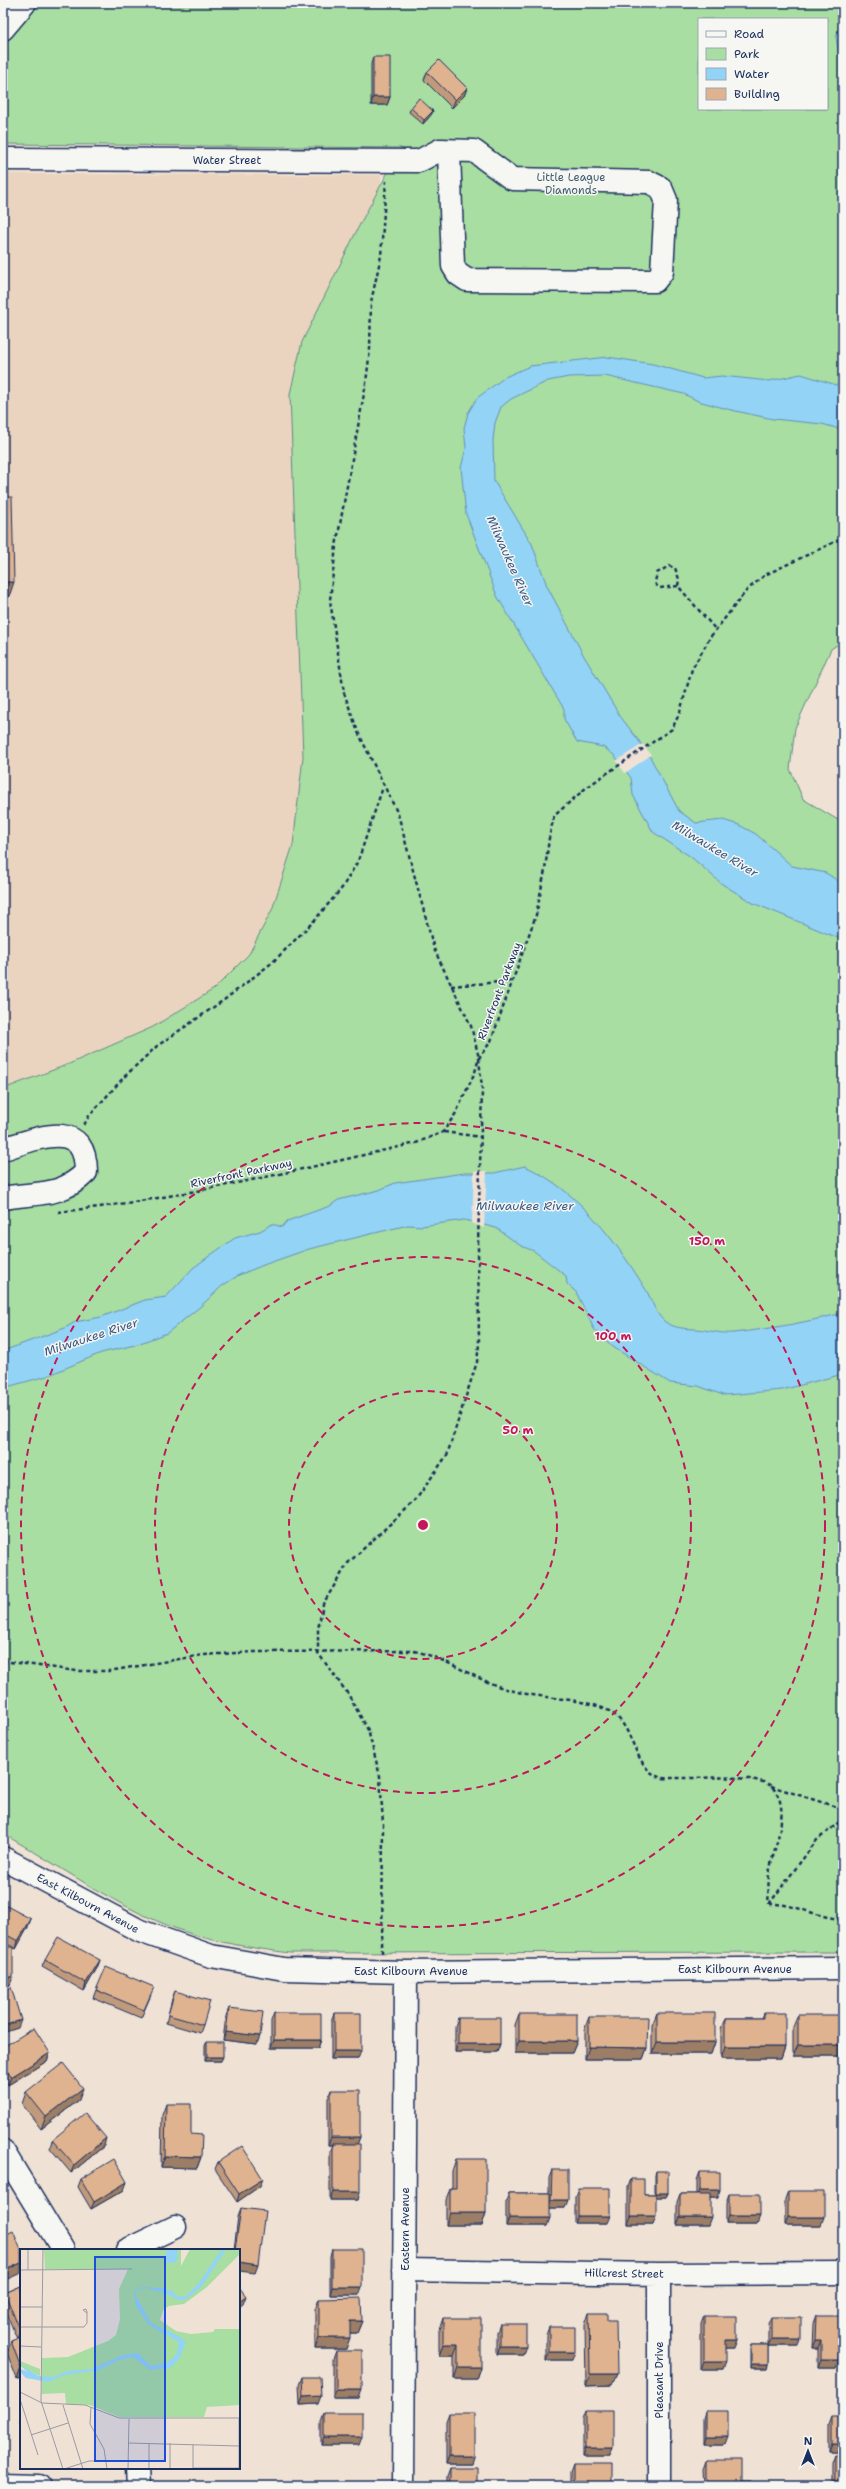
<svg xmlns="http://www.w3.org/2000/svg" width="846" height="2489" font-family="'Shantell Sans',sans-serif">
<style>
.built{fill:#ead4c0}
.green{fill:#a8dea1;stroke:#628680;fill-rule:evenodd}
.water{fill:#93d3f5;stroke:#6391b9}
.pier{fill:#efe2d5}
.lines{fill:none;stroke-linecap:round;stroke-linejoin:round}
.minor-casing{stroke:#1b2f5e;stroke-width:25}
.path{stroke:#1b2f5e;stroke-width:2.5;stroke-dasharray:4 3;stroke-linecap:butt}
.minor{stroke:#f6f6f2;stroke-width:22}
.wall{fill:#c09a7c;stroke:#1b2f5e}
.shaded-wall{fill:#9c7d65;stroke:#1b2f5e}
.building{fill:#dfb390;stroke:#1b2f5e}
.ring{fill:none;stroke:#c2185b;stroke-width:2;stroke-dasharray:7 5}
.labels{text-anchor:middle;stroke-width:3;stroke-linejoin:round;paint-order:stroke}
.street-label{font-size:11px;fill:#1b2f5e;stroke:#f6f6f2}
.park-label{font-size:11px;fill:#3e5b6f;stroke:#f6f6f2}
.water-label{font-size:12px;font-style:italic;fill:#395884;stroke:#f6f6f2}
.inset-river{fill:none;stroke:#93d3f5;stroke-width:2}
.inset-road{fill:none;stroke:#9a9aa5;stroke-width:1}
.view{fill:#1d4ed8;fill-opacity:0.15;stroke:#1d4ed8;stroke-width:2}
.inset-edge{fill:none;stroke:#1b2f5e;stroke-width:2}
.centre{fill:#c2185b;stroke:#f6f6f2;stroke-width:2}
.ring-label{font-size:12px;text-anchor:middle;font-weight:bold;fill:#c2185b;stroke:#f6f6f2;stroke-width:3;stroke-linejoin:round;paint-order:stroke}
</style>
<rect width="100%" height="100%" fill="#efe2d5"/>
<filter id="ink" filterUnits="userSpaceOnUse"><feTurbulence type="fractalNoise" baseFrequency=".025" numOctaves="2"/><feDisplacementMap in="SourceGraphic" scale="8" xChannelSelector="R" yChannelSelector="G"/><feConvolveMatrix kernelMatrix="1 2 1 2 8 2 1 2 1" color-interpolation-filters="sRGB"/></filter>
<g filter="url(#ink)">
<path class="built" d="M3,174L381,175V186L361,222L290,394L303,757L293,845L272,910L249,954L214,989L153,1027L69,1064L3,1089Z"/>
<path class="green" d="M3,3H843V641L831,649L795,728L790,769L803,799L843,823V1952L290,1953C253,1948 215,1943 180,1930C117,1908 61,1866 3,1834V1089L69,1064L153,1027L214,989L249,954L272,910L293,845L303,757L290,394L302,342L361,222L401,148L3,144ZM699,19H827V109H699Z"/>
<path class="water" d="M843,16V60L839,56L836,37Z
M607,357L653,364L703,378L722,376L769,381L801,374L843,387V430L822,424L773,419L731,410L698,401L684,394L605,376L569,377L548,381L511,399L501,407L495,423L493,440L494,481L532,544L547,586L584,656L620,716L648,753L679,811L696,823L723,820L739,825L756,834L792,866L826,873L843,884V940L753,903L722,884L691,857L653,832L633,795L631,778L614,755L603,747L577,742L564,719V709L497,596L466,514L461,468L466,448L464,428L468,413L477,398L505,377L530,366Z
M525,1166C578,1191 613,1237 643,1285C651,1296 654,1312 664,1321C672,1328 687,1329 696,1329C708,1330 721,1334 733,1333C770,1329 807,1322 843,1313V1374L782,1390L739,1394L723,1395L698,1386L670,1383L613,1347L594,1329L576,1292L567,1284L566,1276L534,1251L521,1246L496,1228L464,1220L422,1226L408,1225L309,1249L266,1264L239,1275L222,1286L201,1306L167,1333L135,1345L101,1353L47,1376L3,1388V1351L65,1328L75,1322L101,1317L145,1300L166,1297L193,1268L212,1254L235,1238L260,1231L272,1224L282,1227L287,1221L330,1206L338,1200L379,1190L395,1183L464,1173H494Z"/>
<path class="pier" d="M643,744L651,755L625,773L616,761Z
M474,1171H487L484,1228L472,1223Z"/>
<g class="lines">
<g class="minor-casing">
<path id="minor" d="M3,29L25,3
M3,159L419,161L440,150L474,151L512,179L649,182L661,188L666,200L662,272L655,281L467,280L458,274L453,266L449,151
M3,1149C36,1139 86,1116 86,1172C61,1198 35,1192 3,1198
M3,1858L140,1931L211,1956L284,1969L406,1972L843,1968
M3,2151L63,2250
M127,2250L175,2227
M404,2270L659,2274L843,2273
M659,2274V2486
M137,2468L138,2486
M3,2485L39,2486
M403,2486L406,1972"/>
</g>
<path class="path" d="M678,586L660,588L656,585L655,582L657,573L669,566L675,568L679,579L678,586L716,630
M451,986L512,981
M84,1125L89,1116L125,1076L157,1046L224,1000L273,962L312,923L342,888L358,861L383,787
M444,1132L481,1137
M58,1212C179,1199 298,1170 416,1143L443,1132L456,1113L475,1072L479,1058L491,1041L536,915L545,870L549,838L554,816L587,787L672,729L680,712L692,669L711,636L747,590L765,575L843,538
M3,1661L77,1671H109L203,1655L254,1652L414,1651C451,1659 480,1684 518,1692C545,1699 585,1698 609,1711C635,1725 632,1766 659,1777C663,1779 670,1778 674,1778C695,1779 759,1773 772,1787C793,1809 773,1848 769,1874C768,1884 769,1894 768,1904
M771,1786L843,1809
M769,1904L817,1840L843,1819
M769,1904C796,1903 816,1918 843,1919
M382,1953L383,1824L380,1776L368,1730L348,1694L318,1653V1629L323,1604L348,1563L415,1501L447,1455L477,1362L479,1344L478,1245L482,1089L479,1058L471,1026L434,949L398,814L358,732L344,693L330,600L336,546L366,383L370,349L371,302L381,256L386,181"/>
<use href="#minor" class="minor"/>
</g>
<path class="wall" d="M373,57L390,97L387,105H371V64Z
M427,72L467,88L464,96L452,108L424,80Z
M411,108L433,111L431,115L423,124L409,112Z
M3,1904L28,1927L16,1949L13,1948L10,1985H3L13,1947L3,1942Z
M45,1960H100L97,1968L84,1991L42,1967Z
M96,1990L151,1995L141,2018L93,1998Z
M175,1991L203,2025L200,2033L166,2023L172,1999Z
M229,2008L257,2044L223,2040L226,2016Z
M274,2013L321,2040L318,2048H271V2021Z
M334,2013L358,2059H331V2021Z
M657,2013L715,2042L711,2054H652V2025Z
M763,2013L785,2047L781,2059H721V2029L725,2018H761Z
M519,2014L577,2041L572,2053H515V2025Z
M798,2015L843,2056H793V2027Z
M589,2017L647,2048L643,2059H585V2028Z
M458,2018L500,2044L497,2052H455V2026Z
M207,2042L221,2061H205V2045Z
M3,2047L50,2053L47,2061L8,2085L3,2077Z
M331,2090L360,2137L357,2144L358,2200H330V2152L333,2145H328V2098Z
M26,2092L79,2100L41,2129L22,2104Z
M166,2104L191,2134L201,2157L197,2168L161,2167L162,2115Z
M52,2140L104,2146L71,2173L50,2148Z
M456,2159L486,2213L482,2225H446V2200L450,2188H452V2171Z
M218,2162L260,2186L237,2202L215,2169Z
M552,2170L565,2208H550L547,2226H506V2201L509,2193H549V2178Z
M656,2171L668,2193L666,2197H656L653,2224H628V2187L631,2179L644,2194H655V2175Z
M700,2172L718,2198H711L708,2225H677V2202L680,2194H697V2180Z
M81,2179L124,2190L91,2209L78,2187Z
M578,2188L607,2223H575V2196Z
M788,2191L821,2225H785V2199Z
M729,2194L757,2224H726V2202Z
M241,2208L255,2273L239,2250H234L238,2216Z
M332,2249L359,2295H330V2257Z
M21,2286V2378L17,2379L7,2353L11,2341L17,2339L3,2304V2297L5,2293Z
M319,2299L362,2321L357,2333H350L346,2349H315V2310Z
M589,2313L607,2321L612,2385L586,2386L585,2325Z
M704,2316L734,2348H726L723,2370H701V2324Z
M816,2316L843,2348H839L836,2368H818V2348H812L813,2324Z
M771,2317L799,2346H768V2364L767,2368H750V2349L751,2345H768V2324Z
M443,2318L481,2367L477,2379H454V2356H439V2330Z
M500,2324L523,2354H497V2332Z
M549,2327L572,2360H546V2335Z
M336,2351L359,2398H333V2359Z
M302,2377L318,2404L300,2405L299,2385Z
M586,2411L610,2456H583V2419Z
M705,2411L725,2445H703V2419Z
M324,2413L359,2445H321V2421Z
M449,2413L472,2464H446V2421Z
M21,2418V2425L20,2422Z
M832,2418L843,2452H829V2426Z
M834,2455L843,2486H831V2463Z
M706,2460L743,2481L751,2486H704L703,2468Z
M573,2464L612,2486H570V2472Z
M450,2468L477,2486H447V2476Z"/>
<path class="shaded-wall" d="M467,88L464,96L452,108L455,100Z
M373,97H390L387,105H371Z
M433,111L431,115L423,124L424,120Z
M3,582H14L9,597H3Z
M31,1919L28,1927L16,1949L18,1941Z
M100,1960L97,1968L84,1991L86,1983Z
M3,1977H13L10,1985H3Z
M21,2020L18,2028L3,2033V2026Z
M226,2032L260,2036L257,2044L223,2040Z
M274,2040H321L318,2048H271Z
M519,2041H577L572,2053H515Z
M657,2042H715L711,2054H652Z
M458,2044H500L497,2052H455Z
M798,2045H843V2056H793Z
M589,2047L647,2048L643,2059H585Z
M725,2047H785L781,2059H721Z
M334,2051H361L358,2059H331Z
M50,2053L47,2061L8,2085L11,2077Z
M207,2057H223L221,2061H205Z
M83,2088L79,2100L41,2129L46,2117Z
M331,2137H360L357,2145H328Z
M106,2138L104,2146L71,2173L74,2165Z
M165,2156L201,2157L197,2168L161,2167Z
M263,2179L260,2186L237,2202L239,2194Z
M127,2182L124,2190L91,2209L94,2202Z
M700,2190H720L718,2198H697Z
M333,2192H360L358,2200H330Z
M656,2193H668L666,2197H655Z
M551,2200H568L565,2208H548Z
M450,2213H486L482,2225H446Z
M578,2216H610L607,2223H575Z
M631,2216H656L653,2224H628Z
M729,2216H760L757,2224H726Z
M680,2217H711L708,2225H677Z
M788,2217H824L821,2225H785Z
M509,2218H550L547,2226H506Z
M239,2262L258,2265L255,2273L239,2271Z
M21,2263V2273L3,2281V2271Z
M332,2287H362L359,2295H330Z
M246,2296L243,2304L239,2307V2301Z
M350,2321H362L357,2333H346Z
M20,2331H21V2338L17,2339Z
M319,2338H350L346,2349H315Z
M771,2339H801L799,2346H768Z
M726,2340H737L734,2348H723Z
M815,2340H821L818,2348H812Z
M839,2340H843V2348H836Z
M443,2344H458L454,2356H439Z
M500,2346H526L523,2354H497Z
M549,2352H575L572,2360H546Z
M821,2360H839L836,2368H818Z
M704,2362H726L723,2370H701Z
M751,2364H768L767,2368H750Z
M458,2367H481L477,2379H454Z
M21,2368V2378L17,2379Z
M590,2374H617L612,2385L586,2386Z
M336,2390H362L359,2398H333Z
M321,2396L318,2404L300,2405L303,2397Z
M324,2437H362L359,2445H321Z
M705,2437H728L725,2445H703Z
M832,2444H843V2452H829Z
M586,2448H613L610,2456H583Z
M449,2456H474L472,2464H446Z
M573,2481H588L586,2486H571Z
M834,2481H843V2486H832Z
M706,2485H731V2486H706Z"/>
<path class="building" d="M373,57H390V97H373Z
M439,60L467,88L455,100L427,72Z
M419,98L433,111L424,120L411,108Z
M3,484H5V497H12L14,582H3Z
M3,1904L31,1919L18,1941L3,1933Z
M58,1937L100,1960L86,1983L45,1960Z
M3,1947H13V1977H3Z
M106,1967L154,1987L144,2010L96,1990Z
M11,1987L21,2020L3,2026V1990Z
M175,1991L210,2001L203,2025L168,2015Z
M229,2008L263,2012L260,2036L226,2032Z
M274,2013H321V2040H274Z
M334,2013H361V2051H334Z
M657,2013H715V2042H657Z
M763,2013H785V2047H725V2018H763Z
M519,2014H577V2041H519Z
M798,2015H843V2045H798Z
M589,2017H648L647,2048L589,2047Z
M458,2018H500V2044H458Z
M34,2028L50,2053L11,2077L3,2064V2047Z
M207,2042H223V2057H207Z
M63,2063L83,2088L46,2117L26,2092Z
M331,2090H360V2137H331Z
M166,2104H191V2134L202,2135L201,2157L165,2156Z
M85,2113L106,2138L74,2165L52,2140Z
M333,2144H360V2192H333Z
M242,2146L263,2179L239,2194L218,2162Z
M114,2159L127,2182L94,2202L81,2179Z
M456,2159H486V2213H450V2188H456Z
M552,2170H568V2200H551Z
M656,2171H668V2193H656Z
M700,2172H720V2190H700Z
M631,2179H644V2194H656V2216H631Z
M578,2188H610V2216H578Z
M788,2191H824V2217H788Z
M509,2193H550V2218H509Z
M680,2194H711V2217H680Z
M729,2194H760V2216H729Z
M241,2208L265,2211L258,2265L239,2262V2250H235Z
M13,2231L21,2250V2263L3,2271V2236Z
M332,2249H362V2287H332Z
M21,2286V2331H20L5,2293Z
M239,2287L246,2296L239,2301Z
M361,2298L362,2321H350V2338H319V2299Z
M589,2313H607V2321H616L617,2374H590Z
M704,2316H737V2340H726V2362H704Z
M816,2316H843V2340H839V2360H821V2340H815Z
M771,2317H801V2339H771Z
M443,2318H481V2367H458V2344H443Z
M500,2324H526V2346H500Z
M549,2327H575V2352H549Z
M21,2337V2368L11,2341Z
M751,2345H768V2364H751Z
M336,2351H362V2390H336Z
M302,2377H320L321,2396L303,2397Z
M586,2411H613V2448H586Z
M705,2411H728V2437H705Z
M324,2413H362V2437H324Z
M449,2413H474V2456H449Z
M832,2418H843V2444H832Z
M834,2455H843V2481H834Z
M706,2460H743V2481H751V2486L706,2485Z
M573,2464H612V2486H588V2481H573Z
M450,2468H477V2486H450Z"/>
</g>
<g class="ring">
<circle cx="423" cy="1525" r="134"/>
<circle cx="423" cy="1525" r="268"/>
<circle cx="423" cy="1525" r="402"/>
</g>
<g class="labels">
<g class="street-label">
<text x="227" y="164">Water Street</text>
<text transform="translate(499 991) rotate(-69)" y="4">Riverfront Parkway</text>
<text transform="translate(241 1173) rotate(-12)" y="4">Riverfront Parkway</text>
<text transform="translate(88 1903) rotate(28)" y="4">East Kilbourn Avenue</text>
<text x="735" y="1973">East Kilbourn Avenue</text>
<text x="411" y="1975">East Kilbourn Avenue</text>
<text transform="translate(405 2229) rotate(-90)" y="4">Eastern Avenue</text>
<text transform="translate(624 2273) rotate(1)" y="4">Hillcrest Street</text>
<text transform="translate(659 2380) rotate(-90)" y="4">Pleasant Drive</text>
</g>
<g class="park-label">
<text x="571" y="181">Little League<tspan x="571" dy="13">Diamonds</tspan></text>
</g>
<g class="water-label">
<text transform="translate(510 561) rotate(66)" y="4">Milwaukee River</text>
<text transform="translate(715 849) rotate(31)" y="4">Milwaukee River</text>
<text x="525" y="1210">Milwaukee River</text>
<text transform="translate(91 1337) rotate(-18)" y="4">Milwaukee River</text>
</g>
</g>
<g transform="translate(20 2249)">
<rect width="220" height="220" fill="#efe2d5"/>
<path d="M24,0H161V17L170,0H220V5L187,38L164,55L149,57L143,61L140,71L156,82L171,85L193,83L195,80H220V156L187,158L184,168H99L70,156L46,155L45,144L22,145V109L48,108L88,92L96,86L100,70L99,40L108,20H25ZM0,112L20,120V127L0,117Z" fill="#a8dea1"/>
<path d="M147,0H157L158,9L154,14L144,13ZM202,0H206L204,4L181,38L165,51H158L148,45L126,39L116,41V47L131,74L160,88L166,93L159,110L150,119L130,121L113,108L99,111L79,121L45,126L28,133L6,129L0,123L4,121L11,126L0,116L19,127L33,128L48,122L71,120L103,106L118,104L131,117L147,114L157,105L159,93L129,76L116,57L114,42L121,38L141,39L152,42L158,48L166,47L178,35Z" fill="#93d3f5"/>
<path class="inset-river" d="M0,121L13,126"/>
<path class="inset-road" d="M8,0V21M23,0L21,152L43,220M0,21L112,20M0,58H23M0,78H64L67,74V63L66,60L63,61L67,64M0,97L21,98M0,143L22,154L65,156L99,169H220M0,150L18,206M43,156L63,220M71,158L70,175L84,200L87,220M219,169V220M11,186L48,174M108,194L219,197M129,194V220M173,195V220M173,219H219M44,220L69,212H108M108,220L109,170M150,220V194"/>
<path class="view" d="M75,8H145V212H75Z"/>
<rect width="220" height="220" class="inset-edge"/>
</g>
<circle cx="423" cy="1525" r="6" class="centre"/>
<g class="ring-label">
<text x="707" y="1245">150 m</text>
<text x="613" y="1340">100 m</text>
<text x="518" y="1434">50 m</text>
</g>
<rect width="846" height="2489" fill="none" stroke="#f6f6f2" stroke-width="16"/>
<rect x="8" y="8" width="830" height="2473" fill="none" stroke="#1b2f5e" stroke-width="1.5" filter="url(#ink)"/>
<rect x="698" y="18" width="130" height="92" fill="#f6f6f2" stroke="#9ea6b7"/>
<rect x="706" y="31" width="20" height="6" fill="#f6f6f2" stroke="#9ea6b7"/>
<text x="734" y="38" font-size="12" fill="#1b2f5e">Road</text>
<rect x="706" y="48" width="20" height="12" fill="#a8dea1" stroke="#9ea6b7"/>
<text x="734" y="58" font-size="12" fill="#1b2f5e">Park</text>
<rect x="706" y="68" width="20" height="12" fill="#93d3f5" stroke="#9ea6b7"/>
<text x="734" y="78" font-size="12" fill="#1b2f5e">Water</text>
<rect x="706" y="88" width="20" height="12" fill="#dfb390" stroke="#9ea6b7"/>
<text x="734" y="98" font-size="12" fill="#1b2f5e">Building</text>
<g transform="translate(808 2451)" stroke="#f6f6f2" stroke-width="3" paint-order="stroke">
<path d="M0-3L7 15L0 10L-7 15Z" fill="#1b2f5e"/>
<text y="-6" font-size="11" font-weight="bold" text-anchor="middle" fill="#1b2f5e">N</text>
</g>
</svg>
